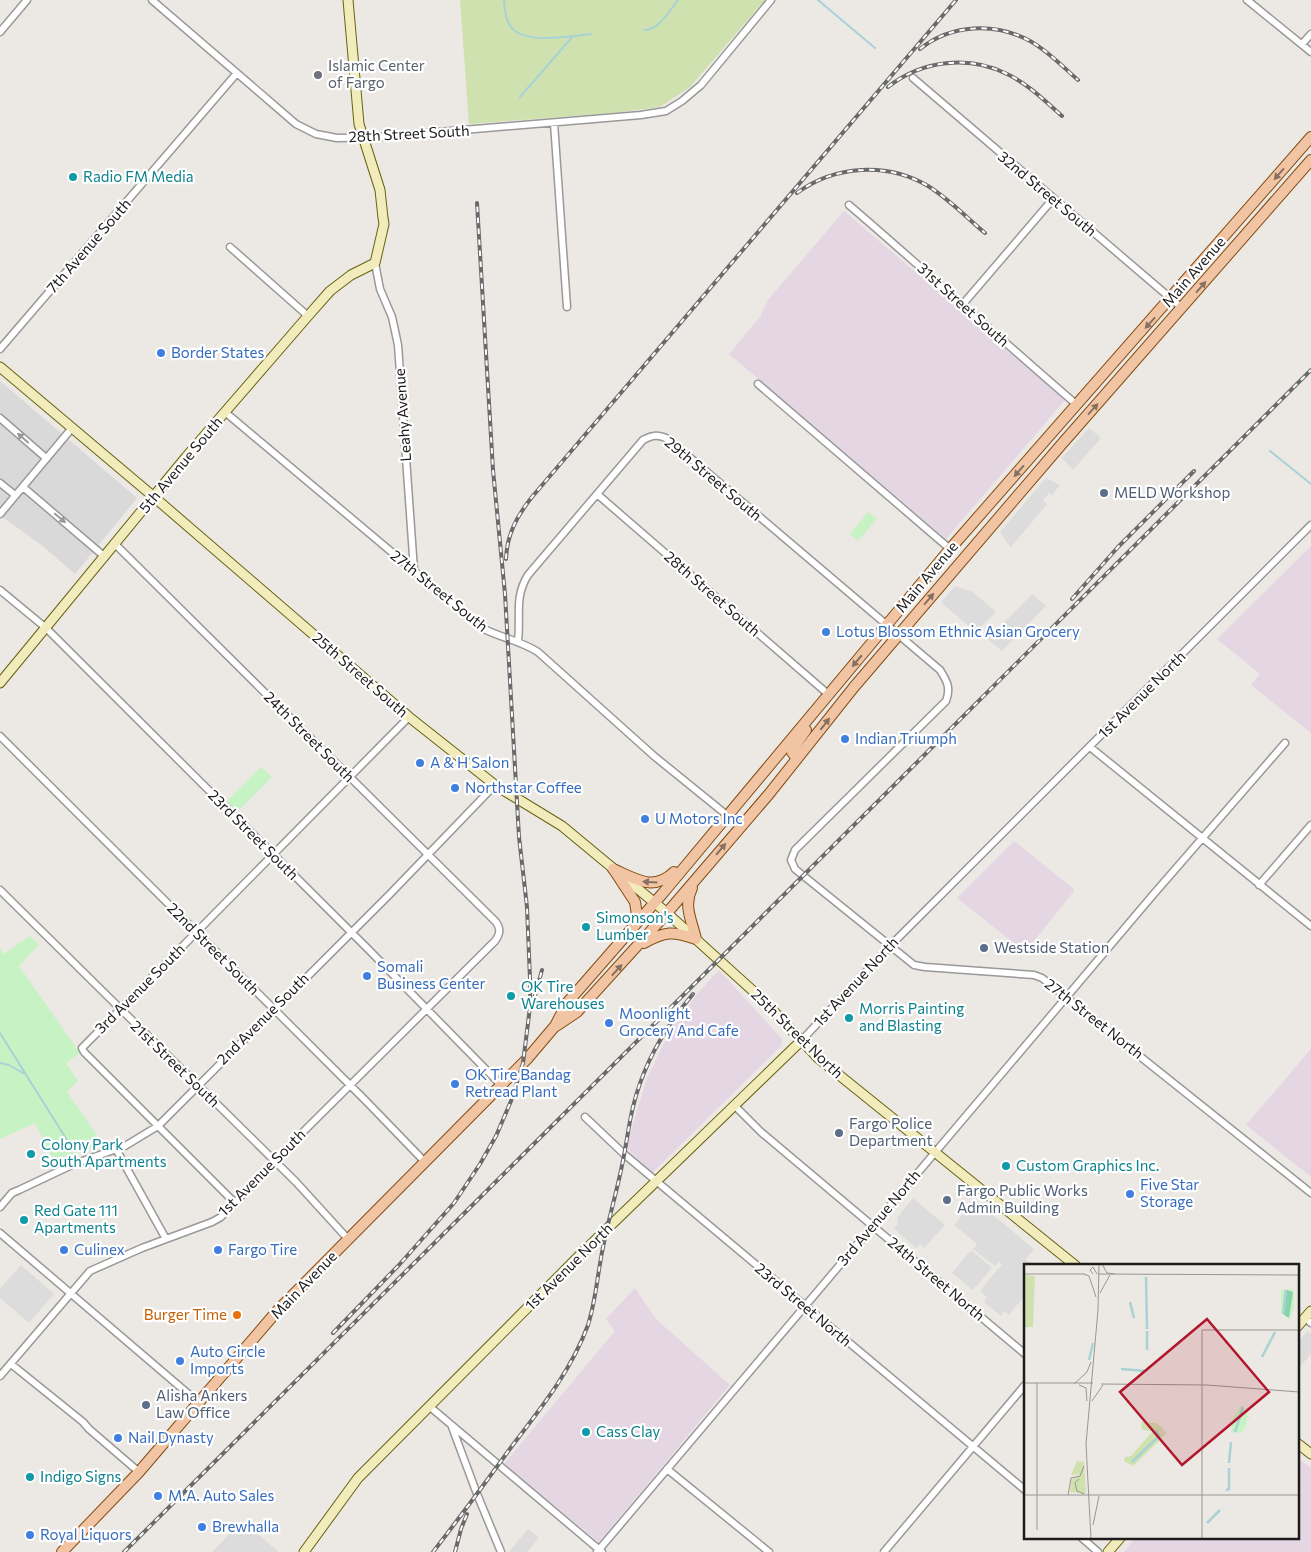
<svg xmlns="http://www.w3.org/2000/svg" width="1311" height="1552" font-family="Commissioner,sans-serif">
<style>
.residential{fill:#dad9d9}
.industrial{fill:#e5d6e4}
.grass{fill:#cfe1ae}
.park{fill:#c7f3c4}
.parking{fill:#dcdcdc}
.lines{fill:none;stroke-linecap:round;stroke-linejoin:round}
.stream{stroke:#a8d2d5;stroke-width:2}
.street-casing{stroke:#999;stroke-width:9}
.secondary-casing{stroke:#666210;stroke-width:11}
.primary-casing{stroke:#844c10;stroke-width:12}
.street{stroke:#fff;stroke-width:6}
.secondary{stroke:#f2ecbc;stroke-width:9}
.primary{stroke:#f1c4a4;stroke-width:10}
.rail-casing{stroke:#6a6a6a;stroke-width:4}
.rail{stroke:#fff;stroke-width:2;stroke-dasharray:5.5;stroke-linecap:butt}
.oneway{fill:#867060}
.oneway2{fill:#999}
.worship-dot{fill:#6b7280;stroke:#fff;stroke-width:2}
.culture-dot{fill:#0f9aa8;stroke:#fff;stroke-width:2}
.shop-dot{fill:#3f7fe0;stroke:#fff;stroke-width:2}
.service-dot{fill:#5c6f8a;stroke:#fff;stroke-width:2}
.food-dot{fill:#e8710a;stroke:#fff;stroke-width:2}
.labels{text-anchor:middle;stroke-width:4.5;stroke-linejoin:round;paint-order:stroke}
.worship-label{font-size:15px;fill:#5b616d;stroke:#fff;text-anchor:start}
.street-label{font-size:15px;fill:#1c1c1c;stroke:#fff}
.culture-label{font-size:15px;fill:#0d838f;stroke:#fff;text-anchor:start}
.shop-label{font-size:15px;fill:#366cbe;stroke:#fff;text-anchor:start}
.service-label{font-size:15px;fill:#4e5e75;stroke:#fff;text-anchor:start}
.food-label{font-size:15px;fill:#c56008;stroke:#fff;text-anchor:end}
.inset-river{fill:none;stroke:#a8d2d5;stroke-width:2.5}
.inset-road{fill:none;stroke:#999693;stroke-width:1}
.view{fill:#b2162d;fill-opacity:0.15;stroke:#b2162d;stroke-width:2.5}
.inset-edge{fill:none;stroke:#1c1c1c;stroke-width:2.5}
</style>
<rect width="100%" height="100%" fill="#ece8e3"/>
<path class="residential" d="M0,381L137,498L75,574L44,547L0,515Z"/>
<path class="industrial" d="M844,211L1065,400L946,539L729,354L760,317L768,300Z
M1311,546V733L1251,685L1260,674L1217,639Z
M1014,841L1075,890L1025,952L957,898Z
M719,970L782,1039L781,1046L652,1173L626,1147L647,1078L671,1029L698,993Z
M1311,1049V1177L1246,1125Z
M635,1288L656,1319L730,1385L599,1542L504,1464L615,1331L606,1319Z
M1297,1457L1311,1468V1552H1124L1135,1538H1297Z"/>
<path class="grass" d="M460,0H765L690,87L660,107L613,113L469,124Z"/>
<path class="park" d="M868,512L877,519L858,541L850,534Z
M261,767L272,777L237,812L227,801Z
M30,936L39,945L19,966L80,1053L66,1063L78,1081L67,1092L103,1144L54,1161L35,1123L0,1139V949L4,954Z"/>
<path class="parking" d="M1089,428L1101,438L1073,470L1062,458Z
M1046,478L1060,485L1052,495L1049,493L1043,500L1047,504L1011,547L1007,543L1000,532Z
M955,586L973,592L996,612L976,632L943,604L942,601Z
M1032,594L1046,606L1002,651L988,639Z
M913,1198L945,1225L924,1248L920,1244L916,1248L894,1229L898,1224L897,1218Z
M975,1200L1034,1249L1026,1259L1033,1266H1025V1295L1009,1315L1004,1311L1001,1316L984,1302L987,1297L980,1291L1002,1264L999,1262L995,1266L973,1249L977,1244L954,1225Z
M971,1250L992,1268L973,1290L952,1273Z
M21,1265L54,1294L29,1323L0,1298V1289Z
M1308,1331L1311,1334V1354L1297,1370V1343Z
M242,1521L279,1552H212Z
M528,1529L539,1538L527,1552H509Z"/>
<g class="lines">
<path class="stream" d="M504,0C505,9 505,19 511,27C525,45 570,36 591,34
M818,0L875,48
M644,30C659,30 669,11 678,0
M520,97L573,36
M1270,451L1311,484
M0,1033L70,1145
M0,1063L9,1065L23,1073"/>
<g class="street-casing">
<path id="street" d="M152,0L296,124L316,134L337,138L380,137L641,115L666,111L682,101L701,85L771,0
M1247,0L1311,52
M0,32L27,0
M1302,44L1311,34
M913,78L1182,308
M554,123L567,307
M849,205C926,271 1000,339 1077,405
M230,247L308,316
M375,263L380,289L392,317L398,345L414,570
M963,304L1053,199
M0,349L237,73
M758,384L950,549
M225,412L482,628C501,638 519,640 538,652L654,756L728,816
M0,418L46,458
M0,483L15,495
M23,487L105,557
M597,494L828,694
M0,514L72,428
M0,590L46,628L368,949L502,1086
M518,641C521,616 514,597 528,575L643,440C653,435 658,434 668,439L940,670C947,681 951,688 946,701L795,850L791,860L795,869L914,965L925,967L1034,975L1042,978L1311,1193
M0,736L365,1100L425,1162
M1090,747L1311,926
M1259,885L1311,825
M0,890L296,1182L348,1239
M801,1041L890,946L1311,525
M734,1105L761,1132L1025,1354
M585,1117L624,1154L1025,1490
M116,1149L166,1239
M235,1203L84,1052L82,1048L409,717
M0,1207L12,1193L19,1190L74,1164L125,1146L158,1126L390,894L495,785
M0,1233L199,1403
M1305,1318L1311,1323
M11,1364L83,1422L89,1429L139,1472
M0,1376L90,1271L142,1248L212,1222L221,1217L298,1137L495,941C500,934 501,929 496,922L115,544
M429,1406L602,1552
M452,1427L477,1494L501,1552
M667,1469L769,1552
M1082,1538L1098,1552
M597,1552L1152,896L1285,743
M884,1552L1025,1385"/>
</g>
<g class="secondary-casing">
<path id="secondary" d="M0,367L154,497L409,717L495,785L562,826L667,913L763,1000L818,1058L1076,1266
M0,683L186,457L308,316L330,291L351,275L375,263L384,224L383,218L380,190L359,124L348,0
M1297,1327L1311,1311
M1297,1443L1311,1454
M304,1552L358,1478L579,1256L801,1041
M1108,1552L1120,1538"/>
</g>
<g class="primary-casing">
<path id="primary" d="M797,759L792,752L793,748L806,730
M613,869C636,879 653,892 674,872
M614,870L635,902L637,915L633,926
M692,888C683,906 692,921 696,939
M644,943C665,931 673,931 696,939
M556,1026L577,1012L667,913L769,794L854,687L1061,445L1311,160
M62,1552L139,1472L278,1310L527,1059L555,1026L567,1003L663,893L950,549L1311,137"/>
</g>
<use href="#street" class="street"/>
<use href="#secondary" class="secondary"/>
<use href="#primary" class="primary"/>
<g class="rail-casing">
<path id="rail" d="M920,49C951,24 995,22 1030,41C1048,51 1063,67 1078,80
M888,87C922,60 969,55 1007,74C1028,84 1045,101 1062,116
M797,193C835,165 887,162 928,186C949,199 966,217 985,233
M506,559C507,534 517,516 532,497L956,0
M1072,599L1118,547L1194,471
M534,999L542,970
M333,1333L399,1265L454,1203L480,1164L496,1136L511,1101L523,1063L530,1007V979L527,907L519,837L505,594L493,470L477,203
M124,1552L1311,370
M433,1552C460,1517 486,1482 512,1446C541,1408 571,1371 588,1325C595,1303 597,1280 601,1258C606,1228 615,1199 621,1170C626,1149 628,1127 633,1107C643,1065 665,1027 693,994
M455,1552L461,1529L467,1514"/>
</g>
<use href="#rail" class="rail"/>
</g>
<defs><path id="oneway-solid" d="M-6-.8H1V-3.2L6.5 0L1 3.2V.8H-6Z" transform="scale(1.25)"/></defs>
<g class="oneway">
<use href="#oneway-solid" transform="translate(1279 174) rotate(131)"/>
<use href="#oneway-solid" transform="translate(1201 287) rotate(-49)"/>
<use href="#oneway-solid" transform="translate(1150 323) rotate(132)"/>
<use href="#oneway-solid" transform="translate(1093 409) rotate(-48)"/>
<use href="#oneway-solid" transform="translate(1019 471) rotate(131)"/>
<use href="#oneway-solid" transform="translate(929 599) rotate(-49)"/>
<use href="#oneway-solid" transform="translate(857 661) rotate(130)"/>
<use href="#oneway-solid" transform="translate(825 724) rotate(-52)"/>
<use href="#oneway-solid" transform="translate(721 849) rotate(-50)"/>
<use href="#oneway-solid" transform="translate(650 882) rotate(-176)"/>
<use href="#oneway-solid" transform="translate(617 970) rotate(-47)"/>
</g>
<g class="oneway2">
<use href="#oneway-solid" transform="translate(23 438) rotate(-139)"/>
<use href="#oneway-solid" transform="translate(60 518) rotate(40)"/>
</g>
<circle class="worship-dot" cx="318" cy="75" r="5"/>
<g class="culture-dot">
<circle cx="73" cy="177" r="5"/>
<circle cx="586" cy="927" r="5"/>
<circle cx="511" cy="996" r="5"/>
<circle cx="849" cy="1018" r="5"/>
<circle cx="31" cy="1154" r="5"/>
<circle cx="1006" cy="1166" r="5"/>
<circle cx="24" cy="1220" r="5"/>
<circle cx="586" cy="1432" r="5"/>
<circle cx="30" cy="1477" r="5"/>
</g>
<g class="shop-dot">
<circle cx="161" cy="353" r="5"/>
<circle cx="826" cy="632" r="5"/>
<circle cx="845" cy="739" r="5"/>
<circle cx="420" cy="763" r="5"/>
<circle cx="455" cy="788" r="5"/>
<circle cx="645" cy="819" r="5"/>
<circle cx="367" cy="976" r="5"/>
<circle cx="609" cy="1023" r="5"/>
<circle cx="455" cy="1084" r="5"/>
<circle cx="1130" cy="1194" r="5"/>
<circle cx="64" cy="1250" r="5"/>
<circle cx="218" cy="1250" r="5"/>
<circle cx="180" cy="1361" r="5"/>
<circle cx="118" cy="1438" r="5"/>
<circle cx="158" cy="1496" r="5"/>
<circle cx="202" cy="1527" r="5"/>
<circle cx="30" cy="1535" r="5"/>
</g>
<g class="service-dot">
<circle cx="1104" cy="493" r="5"/>
<circle cx="984" cy="948" r="5"/>
<circle cx="839" cy="1133" r="5"/>
<circle cx="947" cy="1200" r="5"/>
<circle cx="146" cy="1405" r="5"/>
</g>
<circle class="food-dot" cx="237" cy="1315" r="5"/>
<g class="labels">
<g class="worship-label">
<text x="328" y="71">Islamic Center<tspan x="328" dy="17">of Fargo</tspan></text>
</g>
<g class="street-label">
<text transform="translate(409 134) rotate(-3)" y="5">28th Street South</text>
<text transform="translate(1047 194) rotate(40)" y="5">32nd Street South</text>
<text transform="translate(89 246) rotate(-49)" y="5">7th Avenue South</text>
<text transform="translate(1194 272) rotate(-49)" y="5">Main Avenue</text>
<text transform="translate(963 305) rotate(42)" y="5">31st Street South</text>
<text transform="translate(403 415) rotate(-94)" y="5">Leahy Avenue</text>
<text transform="translate(181 465) rotate(-50)" y="5">5th Avenue South</text>
<text transform="translate(713 479) rotate(40)" y="5">29th Street South</text>
<text transform="translate(927 577) rotate(-50)" y="5">Main Avenue</text>
<text transform="translate(439 591) rotate(39)" y="5">27th Street South</text>
<text transform="translate(712 594) rotate(41)" y="5">28th Street South</text>
<text transform="translate(360 675) rotate(41)" y="5">25th Street South</text>
<text transform="translate(1142 695) rotate(-45)" y="5">1st Avenue North</text>
<text transform="translate(309 737) rotate(45)" y="5">24th Street South</text>
<text transform="translate(253 835) rotate(45)" y="5">23rd Street South</text>
<text transform="translate(213 949) rotate(45)" y="5">22nd Street South</text>
<text transform="translate(856 982) rotate(-47)" y="5">1st Avenue North</text>
<text transform="translate(140 989) rotate(-45)" y="5">3rd Avenue South</text>
<text transform="translate(263 1019) rotate(-45)" y="5">2nd Avenue South</text>
<text transform="translate(1094 1019) rotate(38)" y="5">27th Street North</text>
<text transform="translate(797 1034) rotate(44)" y="5">25th Street North</text>
<text transform="translate(175 1064) rotate(44)" y="5">21st Street South</text>
<text transform="translate(262 1173) rotate(-45)" y="5">1st Avenue South</text>
<text transform="translate(879 1218) rotate(-50)" y="5">3rd Avenue North</text>
<text transform="translate(569 1267) rotate(-45)" y="5">1st Avenue North</text>
<text transform="translate(936 1279) rotate(40)" y="5">24th Street North</text>
<text transform="translate(304 1285) rotate(-46)" y="5">Main Avenue</text>
<text transform="translate(803 1305) rotate(40)" y="5">23rd Street North</text>
</g>
<g class="culture-label">
<text x="83" y="182">Radio FM Media</text>
<text x="596" y="923">Simonson's<tspan x="596" dy="17">Lumber</tspan></text>
<text x="521" y="992">OK Tire<tspan x="521" dy="17">Warehouses</tspan></text>
<text x="859" y="1014">Morris Painting<tspan x="859" dy="17">and Blasting</tspan></text>
<text x="41" y="1150">Colony Park<tspan x="41" dy="17">South Apartments</tspan></text>
<text x="1016" y="1171">Custom Graphics Inc.</text>
<text x="34" y="1216">Red Gate 111<tspan x="34" dy="17">Apartments</tspan></text>
<text x="596" y="1437">Cass Clay</text>
<text x="40" y="1482">Indigo Signs</text>
</g>
<g class="shop-label">
<text x="171" y="358">Border States</text>
<text x="836" y="637">Lotus Blossom Ethnic Asian Grocery</text>
<text x="855" y="744">Indian Triumph</text>
<text x="430" y="768">A &amp; H Salon</text>
<text x="465" y="793">Northstar Coffee</text>
<text x="655" y="824">U Motors Inc</text>
<text x="377" y="972">Somali<tspan x="377" dy="17">Business Center</tspan></text>
<text x="619" y="1019">Moonlight<tspan x="619" dy="17">Grocery And Cafe</tspan></text>
<text x="465" y="1080">OK Tire Bandag<tspan x="465" dy="17">Retread Plant</tspan></text>
<text x="1140" y="1190">Five Star<tspan x="1140" dy="17">Storage</tspan></text>
<text x="74" y="1255">Culinex</text>
<text x="228" y="1255">Fargo Tire</text>
<text x="190" y="1357">Auto Circle<tspan x="190" dy="17">Imports</tspan></text>
<text x="128" y="1443">Nail Dynasty</text>
<text x="168" y="1501">M.A. Auto Sales</text>
<text x="212" y="1532">Brewhalla</text>
<text x="40" y="1540">Royal Liquors</text>
</g>
<g class="service-label">
<text x="1114" y="498">MELD Workshop</text>
<text x="994" y="953">Westside Station</text>
<text x="849" y="1129">Fargo Police<tspan x="849" dy="17">Department</tspan></text>
<text x="957" y="1196">Fargo Public Works<tspan x="957" dy="17">Admin Building</tspan></text>
<text x="156" y="1401">Alisha Ankers<tspan x="156" dy="17">Law Office</tspan></text>
</g>
<g class="food-label">
<text x="227" y="1320">Burger Time</text>
</g>
</g>
<g transform="translate(1024 1264)">
<rect width="275" height="275" fill="#ece8e3"/>
<path d="M0,11L11,12L9,63H0ZM117,158L133,159L143,169L109,202L100,197L101,193L107,192L129,167L118,166ZM53,197L60,198L62,230L46,228L47,216L58,210L47,211Z" fill="#cfe1ae"/>
<path d="M270,25V43L266,54L257,49V26ZM217,141L226,154H222L223,160L218,168L207,169L209,154Z" fill="#c7f3c4"/>
<path d="M263,26L269,28L265,54L260,51Z" fill="#89d3ac"/>
<path class="inset-river" d="M122,13L123,65M106,38L110,54M259,50L262,26M123,67V86M238,93L251,68M65,96L69,79M97,105L121,107M211,168L219,143M108,198L135,172L132,166M205,199L207,178M202,226L205,225V204M183,259L196,246"/>
<path class="inset-road" d="M78,0L83,9L91,10M0,10H61M60,10L65,12L72,33M69,10L66,6L69,3L73,10M74,10L275,11M76,29L86,11M0,119H69M13,119V266M50,120L63,108L67,98M77,120L183,121L275,128M55,121L62,124L63,137M68,137L79,121M47,214L56,212L60,202M55,215L51,219L53,227L60,230M0,231H275M44,231L47,214M69,261L75,232M67,275L62,180L74,46L75,0M178,275V66H275"/>
<path class="view" d="M183,55L245,128L158,201L96,128Z"/>
<rect width="275" height="275" class="inset-edge"/>
</g>
</svg>
